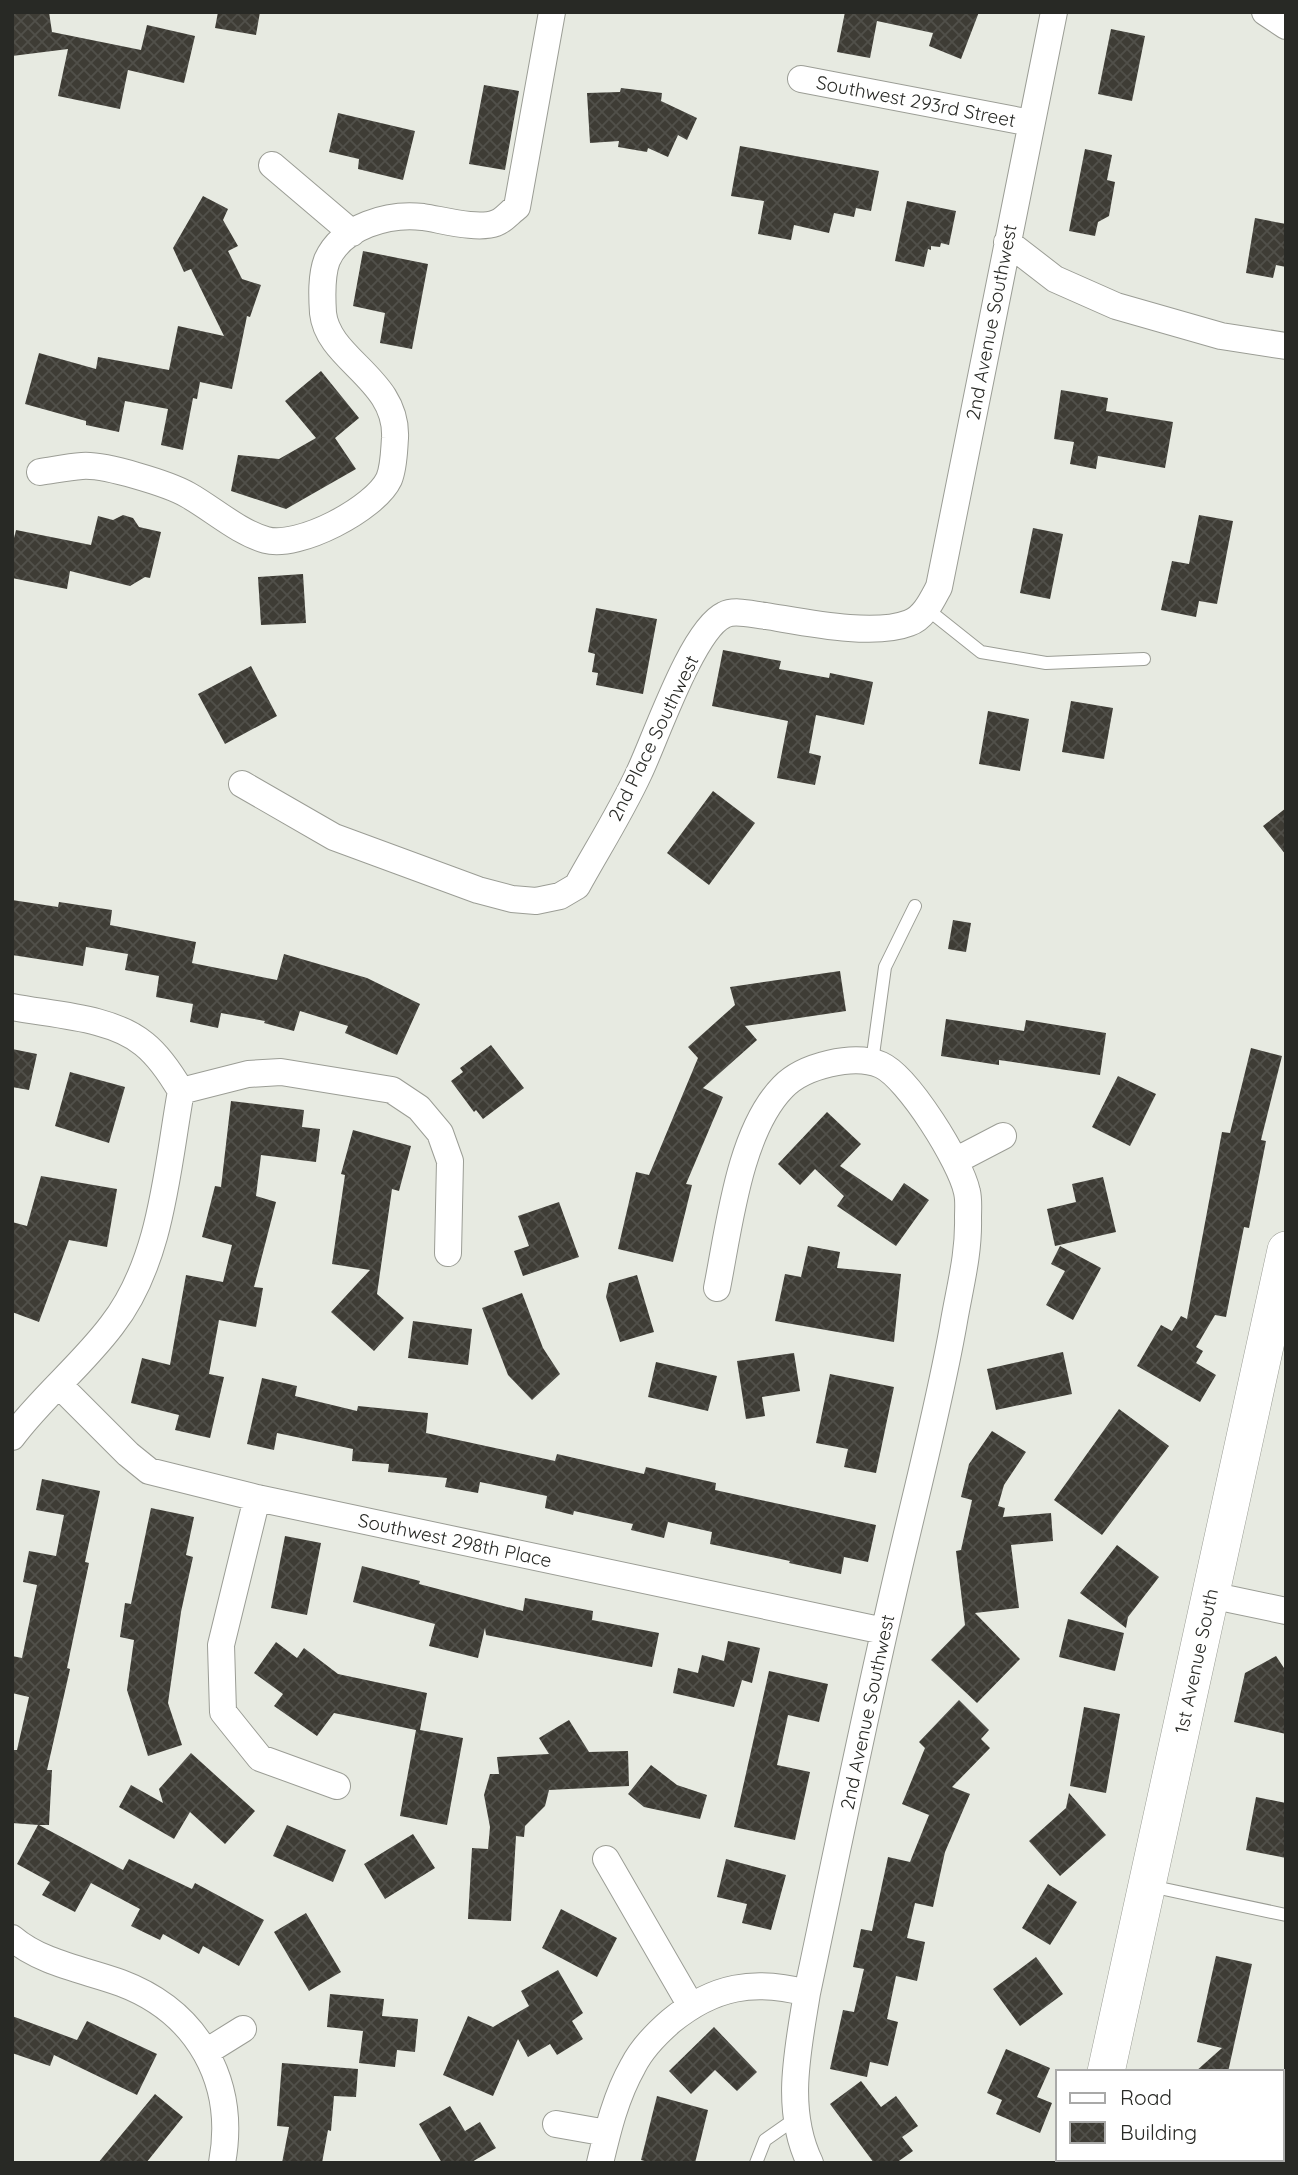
<svg xmlns="http://www.w3.org/2000/svg" width="1298" height="2175" font-family="Quicksand,sans-serif">
<style>
.building{fill:url(#building-cross-hatch)}
.lines{fill:none;stroke-linecap:round;stroke-linejoin:round}
.lane-casing{stroke:#9b9d95;stroke-width:14}
.street-casing{stroke:#9b9d95;stroke-width:28}
.secondary-casing{stroke:#9b9d95;stroke-width:38}
.lane{stroke:#fff;stroke-width:12}
.street{stroke:#fff;stroke-width:26}
.secondary{stroke:#fff;stroke-width:37}
.labels{text-anchor:middle;stroke-width:7;stroke-linejoin:round;paint-order:stroke}
.street-label{font-size:19px;fill:#282925;stroke:#fff}
</style>
<defs>
<pattern id="building-cross-hatch" width="8" height="8" patternUnits="userSpaceOnUse" patternTransform="scale(1.75)"><rect width="8" height="8" fill="#3e3c35"/><path d="M0 0l8 8M0 8l8-8" fill="none" stroke="#51504a"/></pattern>
</defs>
<rect width="100%" height="100%" fill="#e7eae1"/>
<path class="building" d="M12,12H49L52,32L141,50L147,25L195,36L184,83L128,70L120,109L58,96L68,49L12,56Z
M218,12H260L256,35L215,28Z
M845,12H979L961,59L929,46L933,33L877,21L870,58L837,52Z
M1111,29L1145,36L1132,101L1098,94Z
M484,85L519,91L505,170L469,164Z
M621,88L662,93L661,101L697,118L687,140L678,135L668,157L648,148L647,152L618,147L619,141L590,143L587,93L620,92Z
M338,113L415,131L403,180L358,169L359,159L329,152Z
M740,146L879,171L871,211L856,208L854,217L834,213L829,233L794,225L791,240L758,234L764,201L731,196Z
M1085,149L1112,155L1107,180L1115,182L1109,216L1098,222L1095,236L1069,231Z
M203,196L228,209L223,220L238,246L228,251L242,279L261,285L250,317L247,316L232,389L200,382L197,399L193,398L183,450L161,445L168,409L125,401L119,432L86,425V421L25,404L39,353L96,369L98,357L169,370L178,326L224,336L191,269L184,272L173,248Z
M907,201L956,211L949,245L941,243L940,247L931,246V250L928,249L924,267L895,261Z
M1255,218L1286,224V267L1276,265L1273,278L1246,273Z
M363,251L428,264L412,349L380,343L385,313L353,306Z
M321,371L359,418L335,438L356,469L286,509L231,491L238,455L279,459L316,438L285,401Z
M1061,390L1108,398L1106,411L1173,422L1165,468L1098,456L1096,469L1070,464L1074,442L1054,439Z
M123,515L133,518L139,527L161,532L150,578L145,577L130,586L70,571L67,589L12,578V546L16,530L91,545L98,516L113,520Z
M1199,515L1233,521L1217,604L1199,601L1196,617L1161,610L1172,561L1189,564Z
M1033,528L1063,534L1050,599L1020,593Z
M303,574L306,623L261,625L258,577Z
M596,608L657,619L643,694L596,685L598,673L592,672L595,654L588,652Z
M723,650L781,661L779,669L829,678L830,673L873,682L864,725L816,715L809,753L821,756L815,785L777,778L788,721L712,706Z
M251,666L277,716L225,744L198,694Z
M1071,701L1113,708L1104,759L1062,752Z
M988,711L1029,719L1020,771L979,764Z
M713,791L755,823L709,885L667,853Z
M1286,808V855L1263,826Z
M12,900L58,907L59,902L112,910L110,925L196,942L192,963L277,980L284,954L367,978L420,1004L397,1055L345,1033L348,1026L300,1011L294,1031L264,1023L265,1021L221,1013L218,1028L190,1022L193,1004L156,997L159,976L125,970L128,954L86,947L83,966L12,955Z
M953,920L971,923L966,952L948,949Z
M840,971L846,1011L745,1026L757,1040L703,1088L723,1097L686,1184L692,1185L673,1262L618,1249L636,1172L649,1175L698,1058L688,1047L735,1005L730,987Z
M946,1019L1024,1031L1026,1020L1106,1033L1100,1075L999,1060V1065L941,1056Z
M491,1045L524,1088L483,1119L476,1110L474,1112L451,1081L463,1072L460,1068Z
M1251,1048L1282,1056L1261,1140L1266,1141L1249,1228L1244,1227L1226,1317L1215,1315L1196,1347L1203,1351L1196,1363L1216,1375L1200,1402L1137,1366L1161,1325L1172,1331L1181,1316L1187,1319L1222,1132L1230,1133Z
M12,1049L37,1054L29,1090L12,1087Z
M70,1072L125,1087L109,1143L55,1126Z
M1118,1076L1156,1094L1130,1146L1092,1127Z
M231,1101L304,1110L302,1127L320,1129L316,1162L261,1155L256,1196L276,1202L254,1287L263,1288L256,1327L219,1320L209,1374L224,1377L210,1438L175,1430L179,1415L131,1403L142,1358L170,1365L186,1275L223,1282L232,1245L202,1237L215,1186L221,1187Z
M827,1112L861,1144L840,1166L892,1201L904,1183L929,1200L896,1246L837,1206L844,1196L815,1169L800,1185L778,1164Z
M353,1130L411,1146L399,1191L392,1189L377,1294L404,1318L374,1351L331,1312L370,1270L332,1264L345,1175L341,1174Z
M41,1176L117,1189L107,1247L69,1240L39,1322L12,1312V1222L27,1226Z
M1103,1177L1116,1232L1055,1246L1047,1209L1076,1202L1072,1184Z
M559,1202L579,1257L523,1276L514,1251L529,1246L518,1216Z
M808,1246L840,1252L837,1268L901,1274L894,1342L775,1321L785,1274L801,1277Z
M1060,1246L1101,1268L1073,1320L1046,1305L1065,1271L1051,1264Z
M637,1275L654,1332L620,1342L606,1297L609,1283Z
M522,1293L543,1348L560,1374L532,1400L508,1375L482,1308Z
M413,1321L472,1329L468,1365L408,1358Z
M1063,1352L1072,1394L996,1410L987,1369Z
M794,1353L800,1391L762,1397L765,1416L746,1419L737,1361Z
M656,1362L717,1376L708,1411L648,1397Z
M830,1374L894,1387L876,1473L844,1467L848,1449L816,1443Z
M262,1378L297,1386L295,1396L357,1411L358,1406L428,1413L426,1433L555,1461L557,1454L644,1474L646,1467L716,1483L715,1490L876,1525L868,1562L844,1557L841,1574L789,1563L790,1561L710,1544L712,1532L668,1522L664,1538L631,1530L633,1524L574,1511L573,1515L545,1508L547,1496L480,1482L478,1493L445,1487L447,1478L388,1472L389,1464L352,1461L353,1449L277,1433L274,1450L247,1444Z
M1119,1409L1169,1446L1102,1535L1054,1500Z
M992,1431L1026,1452L1004,1485L998,1506L1005,1508L1003,1517L1051,1513L1053,1541L1011,1545L1019,1608L975,1613L1020,1659L977,1703L931,1660L965,1625L956,1551L961,1550L972,1500L961,1497L969,1464Z
M42,1479L100,1491L85,1562L89,1563L67,1668L70,1669L47,1770H52L49,1825H39L123,1870L129,1859L192,1889L195,1883L264,1920L239,1966L203,1946L199,1954L163,1934L160,1940L131,1926L140,1909L91,1883L75,1912L42,1895L50,1882L17,1864L38,1825L12,1823V1750H17L29,1697L12,1693V1656L22,1658L37,1585L23,1582L29,1551L56,1556L64,1515L36,1510Z
M151,1508L194,1517L186,1555L193,1557L181,1612L168,1703L182,1745L148,1756L127,1690L134,1640L120,1637L125,1603L131,1604Z
M285,1536L321,1543L307,1615L271,1608Z
M1117,1545L1159,1577L1128,1617L1126,1628L1080,1593Z
M362,1566L420,1581L419,1584L523,1611L525,1598L593,1611L592,1620L659,1633L652,1667L486,1635L485,1628L478,1658L429,1646L435,1624L353,1602Z
M1068,1619L1124,1633L1115,1671L1059,1657Z
M728,1641L760,1648L752,1683L742,1680L734,1707L673,1693L678,1668L698,1673L702,1655L724,1661Z
M276,1642L297,1658L304,1648L338,1674L427,1693L420,1730L463,1738L447,1825L400,1816L416,1730L334,1713L317,1736L274,1706L283,1694L254,1673Z
M1276,1656L1286,1671V1734L1234,1722L1245,1673Z
M769,1671L828,1684L819,1722L788,1715L777,1765L810,1772L795,1840L734,1827Z
M959,1700L989,1730L981,1739L990,1748L952,1787L970,1794L945,1852L933,1907L915,1903L907,1938L925,1942L917,1981L896,1976L887,2019L898,2022L888,2066L870,2062L867,2077L830,2069L843,2010L854,2012L864,1969L853,1967L861,1929L872,1931L888,1857L910,1862L929,1815L902,1804L925,1748L919,1742Z
M1084,1707L1120,1714L1106,1793L1070,1786Z
M569,1720L589,1752L628,1751L629,1786L549,1790L545,1806L525,1826L524,1837L516,1836L511,1921L468,1919L472,1848L488,1849L490,1827L484,1795L490,1774H499L497,1757L549,1754L539,1738Z
M191,1753L255,1811L225,1844L190,1812L174,1839L119,1807L131,1785L163,1803L159,1789Z
M651,1765L677,1785L707,1795L700,1819L644,1807L628,1794Z
M1069,1793L1106,1835L1060,1876L1029,1841L1066,1808Z
M1256,1797L1286,1803V1858L1246,1850Z
M287,1825L346,1850L333,1882L273,1856Z
M413,1834L435,1868L385,1899L364,1864Z
M726,1859L786,1875L771,1930L742,1923L747,1904L717,1897Z
M1048,1884L1077,1902L1050,1945L1022,1928Z
M561,1909L617,1938L597,1977L542,1948Z
M306,1913L341,1972L309,1991L274,1932Z
M1216,1956L1252,1964L1228,2072H1195L1222,2048L1197,2042Z
M1036,1957L1063,1994L1020,2026L993,1989Z
M558,1970L583,2013L572,2021L583,2039L557,2055L550,2044L528,2057L518,2039L493,2096L443,2075L468,2016L493,2027L529,2006L521,1991Z
M330,1994L384,1999L382,2016L418,2019L415,2052L397,2050L395,2067L359,2063L363,2031L327,2027Z
M12,2016L77,2040L87,2021L157,2054L137,2095L54,2055L50,2066L12,2053Z
M714,2027L757,2072L737,2091L715,2070L691,2094L669,2071Z
M1006,2049L1050,2068L1037,2097L1052,2103L1040,2133L996,2114L1002,2100L987,2093Z
M282,2063L358,2069L356,2097L334,2096L331,2131L328,2130L322,2163H282L289,2127L277,2126Z
M861,2081L881,2107L896,2096L918,2126L902,2137L913,2151L896,2163H874L830,2104Z
M155,2094L183,2117L146,2163H98Z
M657,2096L708,2110L695,2163H652L641,2160Z
M450,2106L465,2131L480,2122L496,2148L470,2163H442L419,2124Z"/>
<g class="lines">
<g class="lane-casing">
<path id="lane" d="M927,609L981,652L1046,663L1144,659
M872,1062L885,967L915,906
M1150,1886L1286,1915
M756,2163L765,2140L795,2119"/>
</g>
<g class="street-casing">
<path id="street" d="M1265,12L1286,26
M801,79L1031,123
M272,165L352,233
M1007,242L1055,279L1116,306L1221,336L1286,346
M40,472C54,470 68,467 82,466C104,464 169,484 188,495C213,509 238,532 266,540C298,549 375,509 389,479C394,467 394,451 395,438C398,379 328,360 323,313C322,297 321,276 327,260C342,226 389,213 423,217C443,220 478,230 496,223C503,221 511,211 517,207L552,12
M242,784L334,837L478,890L512,899L536,901L560,896L577,886C598,848 621,812 639,773C655,740 692,630 724,615C735,609 754,615 766,616C804,622 873,637 909,623C924,618 932,600 939,587L1054,12
M12,1007C53,1015 112,1017 144,1044C159,1056 171,1074 181,1091
M181,1091L248,1074L281,1072L392,1090L419,1108L440,1133L450,1161L448,1253
M955,1161L1003,1136
M717,1288C729,1228 739,1132 783,1087C803,1066 854,1053 881,1065C908,1077 961,1162 967,1192C969,1200 968,1209 968,1218C969,1256 959,1290 953,1327C940,1399 922,1470 905,1542C869,1692 839,1842 807,1993C798,2050 784,2109 810,2163
M59,1385L128,1454L149,1471L257,1498L884,1631
M12,1437C42,1397 82,1365 112,1325C162,1261 167,1168 181,1091
M257,1498L221,1645L223,1712L260,1758L337,1786
M1210,1595L1286,1611
M606,1859L691,2006
M12,1938C41,1963 85,1970 121,1983C198,2012 237,2082 222,2163
M206,2052L243,2029
M556,2124L607,2133
M600,2163C608,2129 616,2096 633,2066C642,2048 656,2034 671,2021C714,1986 754,1979 807,1993"/>
</g>
<g class="secondary-casing">
<path id="secondary" d="M1106,2072L1286,1250
M1086,2163V2159"/>
</g>
<use href="#lane" class="lane"/>
<use href="#street" class="street"/>
<use href="#secondary" class="secondary"/>
</g>
<g class="labels">
<g class="street-label">
<text transform="translate(916 101) rotate(11)" y="7">Southwest 293rd Street</text>
<text transform="translate(991 322) rotate(-79)" y="7">2nd Avenue Southwest</text>
<text transform="translate(653 738) rotate(-64)" y="7">2nd Place Southwest</text>
<text transform="translate(455 1540) rotate(12)" y="7">Southwest 298th Place</text>
<text transform="translate(1196 1661) rotate(-78)" y="7">1st Avenue South</text>
<text transform="translate(867 1712) rotate(-78)" y="7">2nd Avenue Southwest</text>
</g>
</g>
<rect width="1298" height="2175" fill="none" stroke="#282925" stroke-width="28"/>
<rect x="1056" y="2070" width="228" height="91" fill="#ffffff" stroke="#a9a9a8" stroke-width="2"/>
<rect x="1070" y="2093" width="35" height="10" fill="#ffffff" stroke="#a9a9a8" stroke-width="2"/>
<text x="1120" y="2105" font-size="21" fill="#282925">Road</text>
<rect x="1070" y="2122" width="35" height="21" fill="url(#building-cross-hatch)" stroke="#a9a9a8" stroke-width="2"/>
<text x="1120" y="2140" font-size="21" fill="#282925">Building</text>
</svg>
